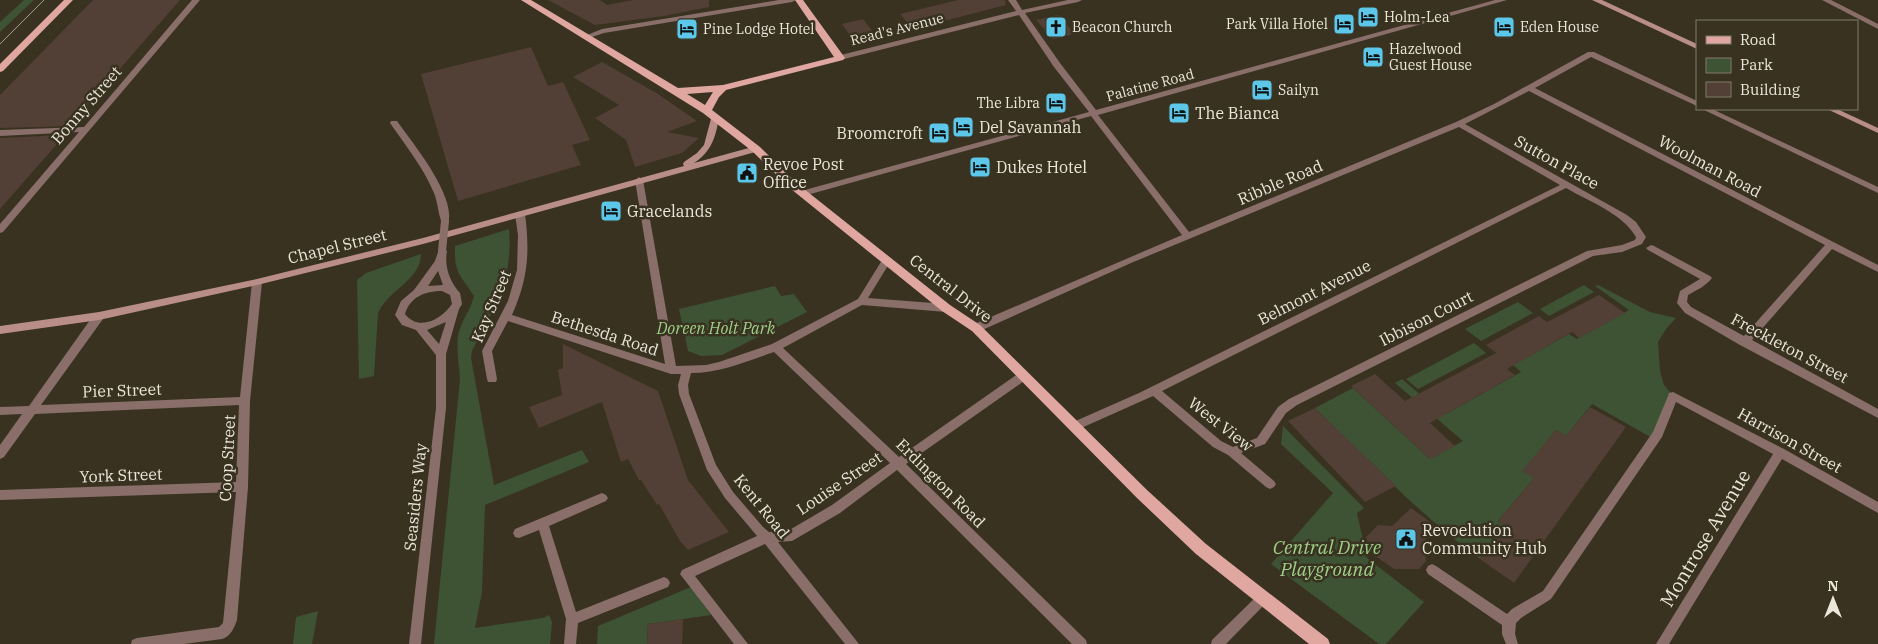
<svg xmlns="http://www.w3.org/2000/svg" width="1878" height="644" font-family="'IBM Plex Serif',serif">
<style>
.green{fill:#3d5334}
.building{fill:#523f35}
.lines{fill:none;stroke-linecap:round;stroke-linejoin:round}
.street{fill:#896e6a;fill-rule:evenodd}
.secondary{fill:#ba8e88;fill-rule:evenodd}
.primary{fill:#e0a7a0;fill-rule:evenodd}
.tram{stroke:#a29d8e;stroke-width:1}
.street-bridge{stroke:#896e6a;stroke-width:8}
.labels{text-anchor:middle;stroke-width:5;stroke-linejoin:round;paint-order:stroke}
.far-poi-label{font-size:14px;fill:#eae6da;stroke:#393220;text-anchor:start}
.far-street-label{font-size:14px;fill:#eae6da;stroke:#393220}
.street-label{font-size:16px;fill:#eae6da;stroke:#393220}
.poi-label{font-size:16px;fill:#eae6da;stroke:#393220;text-anchor:start}
.park-label{font-size:16px;font-style:italic;fill:#9ecf88;stroke:#393220}
.near-street-label{font-size:19px;fill:#eae6da;stroke:#393220}
.near-park-label{font-size:19px;font-style:italic;fill:#9ecf88;stroke:#393220}
</style>
<rect width="100%" height="100%" fill="#393220"/>
<path class="green" d="M24,0H34L0,32V22Z
M509,229C513,282 495,306 472,351L471,358L494,485L582,450L589,462L485,505L482,592L475,628L543,618L549,615L552,622L550,644H434L460,379C459,362 454,341 461,326C465,316 471,308 474,296C460,274 454,274 455,246Z
M421,254C421,280 388,290 378,313L374,376L359,379L357,280L366,273Z
M1584,285L1594,292L1549,316L1540,309Z
M1598,285L1650,312L1676,318L1666,329L1658,342L1660,371L1664,385L1673,396L1654,439L1592,404L1566,436L1556,430L1523,471L1534,478L1498,521L1507,527L1480,559C1420,515 1368,460 1315,408L1353,388L1430,459L1463,441L1395,383L1402,379L1444,415L1521,372L1513,365L1569,334L1577,339L1629,310L1595,286Z
M775,286L781,296L794,294L807,312L722,355L701,356L688,351L679,309Z
M1518,302L1533,313L1481,341L1465,329Z
M1474,343L1486,353L1418,389L1406,379Z
M1283,426L1364,508L1357,513L1367,558L1424,602L1386,644H1379L1271,564L1333,493L1281,444Z
M691,587L711,615L648,624L647,644H597L598,626Z
M318,611L312,644H293L296,617Z"/>
<path class="building" d="M93,0H180L70,126L0,128V95Z
M548,0H600L607,5L633,0H709V7L664,16L595,25Z
M958,0H1005L1006,5L913,29L900,14Z
M1058,15L1075,34L1053,39L1036,20Z
M863,19L877,37L855,43L842,24Z
M531,47L548,86L563,82L590,140L572,145L581,165L458,201L421,74Z
M602,62L658,94L697,121L667,132L699,138L682,153L635,167L626,140L595,118L619,105L573,77Z
M65,135L35,169L0,209V138Z
M1599,295L1625,313L1579,338L1572,332L1507,369L1515,375L1430,423L1455,446L1430,459L1351,386L1375,374L1405,401L1496,353L1486,345L1539,316L1547,322Z
M563,344L658,391L688,480L729,532L688,550L680,541L659,504L657,505L641,480H639L628,459L621,462L602,402L539,428L529,407L562,395L558,370L563,368Z
M1590,407L1626,427L1514,583L1480,559L1507,527L1498,521L1534,478L1522,471L1556,430L1566,436Z
M1315,408L1396,486L1365,502L1288,421Z
M1411,508L1437,527L1424,541L1426,561L1419,569H1394L1371,553L1366,537L1378,525L1392,526Z
M683,619L682,644H647L648,624Z"/>
<g class="lines">
<path class="street" d="M192,0H200L3,232L0,233V224L79,132L0,136V130L84,127Z
M779,0H796L792,2L604,33L586,39L582,37L602,29Z
M1008,0H1016L1022,10L1068,0H1082L1078,2L1025,13L1060,63L1096,110L1495,0H1507L1098,115L1189,232L1456,122L1494,104L1588,52H1594L1697,101V106L1591,57L1535,88L1878,265V272L1832,249L1752,340L1878,409V418L1740,345L1685,313L1677,303L1680,291L1700,279L1648,250L1646,248L1651,245L1654,246L1710,276L1712,278C1706,286 1697,290 1688,295L1687,302L1691,307L1744,336L1825,245L1529,91L1465,124L1627,215L1636,222L1646,237L1642,244L1622,252L1593,256L1297,405L1286,413L1265,444L1241,453L1274,481L1276,484L1274,487L1270,489L1266,487L1228,455L1213,447L1153,396L1079,429L1075,430L1071,429L1070,426L1071,423L1139,393L1560,185L1459,127L1131,263L980,331H972L971,328L972,325L1182,235L1091,116L807,195H801L800,193L801,191L1089,112L1054,67L1019,15L840,60L836,58L837,56L1016,11ZM1566,188C1590,202 1622,213 1636,237L1635,240L1622,245L1587,251L1289,399L1278,407L1257,438L1233,447L1221,441L1162,391Z
M1822,0H1831L1878,24V29Z
M1702,109H1712L1878,187V193Z
M391,121H397C412,142 457,197 448,223H442C438,214 438,203 434,193C423,167 406,146 390,123Z
M639,177L643,180L676,366L706,365L719,362L772,344L858,299L884,257L887,256L892,259L868,298L946,304L951,308L949,311L946,312L862,305L783,348L899,457L1019,373H1027L1028,376L1027,379L906,464L1086,640L1087,644H1072L897,470L840,513L792,541L778,542L859,644H845L765,544L695,576L748,644H734L680,574L682,570L757,536L725,498L707,470L679,394L678,385L681,374H671L508,321L492,351L497,379L496,382H488L487,379L482,351L508,301L517,270L518,235L515,214L520,211L525,214C530,253 528,279 512,315L665,364L635,180ZM774,352L890,463L832,505L786,532H769L763,527L733,492L716,465L689,394L688,385L691,373C720,373 747,361 774,352Z
M442,248L447,251C444,267 450,282 460,293L462,304L459,309L446,354V408L421,644H409L436,408V355L416,330L402,325L395,315L401,301L414,290L435,261L439,249ZM438,271L443,285L428,286ZM442,291L450,295L452,304C442,319 419,332 405,314C410,297 425,291 442,291ZM446,322L439,344L427,330Z
M257,279L262,282L250,401L248,487L237,620C234,628 231,636 222,639L184,644H131L132,640L137,638L219,627L223,623L236,492L0,500V490L236,482L239,405L35,414L4,457L0,459V445L22,414L0,415V407L29,406L95,313H103L104,316L103,319L41,405L240,397L252,282Z
M1673,392L1784,449L1878,502V513L1782,459L1669,644H1656L1773,454L1676,402L1662,437L1551,599L1521,618L1516,623L1515,634L1518,644H1506L1502,634V625L1428,574L1426,570L1428,566L1432,564L1436,566L1507,614L1512,609L1543,591L1653,432L1668,396L1669,393Z
M602,493L606,495L608,498L606,501L549,526L576,612L664,577L668,579L670,583L668,587L578,623L576,644H564L566,619L539,530L519,538L515,537L513,533L515,529Z
M1263,592L1267,594L1269,598L1267,602L1226,644H1211L1212,640L1259,594Z"/>
<path class="secondary" d="M1592,0H1602L1697,44V49Z
M1827,109H1837L1878,128V133Z
M712,115H718L719,117C716,137 711,152 694,163L756,146L759,147V151L423,244L257,285L99,320L0,334V326L99,312L257,279L423,238L684,166L683,164L684,162L697,153L704,145Z"/>
<path class="primary" d="M64,0H73L3,71L0,72V64Z
M521,0H531L678,88L723,85L834,57L795,0H803L845,58L843,60L726,90L719,97L712,110L760,147L799,185L950,305L980,325L1147,490L1206,544L1328,639L1330,644H1309L1196,554L1137,498L972,331L942,311L791,189L752,151L703,113ZM713,92L705,105L687,94Z"/>
<path class="tram" d="M0,44L44,0"/>
<path class="street-bridge" d="M442,251L445,221"/>
</g>
<defs>
<g id="hotel-square" transform="scale(1.125)"><rect x="-9" y="-9" width="18" height="18" rx="4" fill="#5cc7e8" stroke="#393220"/><path d="M-6-4.5h1.5V1H6V5H4.5V3h-9V5H-6ZM-4 0a1.8 1.8 0 1 1 3.6 0ZM.5 0V-2.5h3Q6-2.5 6 0Z" fill="#111"/></g>
<g id="church-square" transform="scale(1.125)"><rect x="-9" y="-9" width="18" height="18" rx="4" fill="#5cc7e8" stroke="#393220"/><path d="M-1.2-6h2.4v3.5h3.3v2.4h-3.3V6h-2.4V-.1h-3.3v-2.4h3.3Z" fill="#111"/></g>
<g id="civic-square" transform="scale(1.125)"><rect x="-9" y="-9" width="18" height="18" rx="4" fill="#5cc7e8" stroke="#393220"/><path d="M-.6-6.5H3V-4.5H.6V-3L4-1V1h2V6H-6V1h2V-1L-.6-3ZM-1.2 2.5V6h2.4V2.5Z" fill="#111"/></g>
</defs>
<g fill-rule="evenodd">
<use href="#hotel-square" x="1368" y="17"/>
<use href="#hotel-square" x="1344" y="24"/>
<use href="#church-square" x="1056" y="27"/>
<use href="#hotel-square" x="1504" y="27"/>
<use href="#hotel-square" x="687" y="29"/>
<use href="#hotel-square" x="1373" y="57"/>
<use href="#hotel-square" x="1262" y="90"/>
<use href="#hotel-square" x="1056" y="103"/>
<use href="#hotel-square" x="1179" y="113"/>
<use href="#hotel-square" x="963" y="127"/>
<use href="#hotel-square" x="939" y="133"/>
<use href="#hotel-square" x="980" y="167"/>
<use href="#civic-square" x="747" y="173"/>
<use href="#hotel-square" x="611" y="211"/>
<use href="#civic-square" x="1406" y="539"/>
</g>
<g class="labels">
<g class="far-poi-label">
<text x="1384" y="22">Holm-Lea</text>
<text x="1328" y="29" text-anchor="end">Park Villa Hotel</text>
<text x="1072" y="32">Beacon Church</text>
<text x="1520" y="32">Eden House</text>
<text x="703" y="34">Pine Lodge Hotel</text>
<text x="1389" y="54">Hazelwood<tspan x="1389" dy="16">Guest House</tspan></text>
<text x="1278" y="95">Sailyn</text>
<text x="1040" y="108" text-anchor="end">The Libra</text>
</g>
<g class="far-street-label">
<text transform="translate(897 29) rotate(-14)" y="5">Read's Avenue</text>
<text transform="translate(1150 85) rotate(-15)" y="5">Palatine Road</text>
</g>
<g class="street-label">
<text transform="translate(86 105) rotate(-49)" y="6">Bonny Street</text>
<text transform="translate(1557 162) rotate(29)" y="6">Sutton Place</text>
<text transform="translate(1710 166) rotate(28)" y="6">Woolman Road</text>
<text transform="translate(1280 182) rotate(-23)" y="6">Ribble Road</text>
<text transform="translate(337 246) rotate(-14)" y="6">Chapel Street</text>
<text transform="translate(951 288) rotate(38)" y="6">Central Drive</text>
<text transform="translate(1314 292) rotate(-27)" y="6">Belmont Avenue</text>
<text transform="translate(491 306) rotate(-67)" y="6">Kay Street</text>
<text transform="translate(1426 318) rotate(-27)" y="6">Ibbison Court</text>
<text transform="translate(605 333) rotate(18)" y="6">Bethesda Road</text>
<text transform="translate(1790 348) rotate(28)" y="6">Freckleton Street</text>
<text transform="translate(122 390) rotate(-2)" y="6">Pier Street</text>
<text transform="translate(1221 424) rotate(38)" y="6">West View</text>
<text transform="translate(1790 440) rotate(29)" y="6">Harrison Street</text>
<text transform="translate(227 458) rotate(-87)" y="6">Coop Street</text>
<text transform="translate(121 475) rotate(-2)" y="6">York Street</text>
<text transform="translate(839 483) rotate(-34)" y="6">Louise Street</text>
<text transform="translate(941 483) rotate(45)" y="6">Erdington Road</text>
<text transform="translate(415 497) rotate(-84)" y="6">Seasiders Way</text>
<text transform="translate(762 506) rotate(51)" y="6">Kent Road</text>
</g>
<g class="poi-label">
<text x="1195" y="119">The Bianca</text>
<text x="979" y="133">Del Savannah</text>
<text x="923" y="139" text-anchor="end">Broomcroft</text>
<text x="763" y="170">Revoe Post<tspan x="763" dy="18">Office</tspan></text>
<text x="996" y="173">Dukes Hotel</text>
<text x="627" y="217">Gracelands</text>
<text x="1422" y="536">Revoelution<tspan x="1422" dy="18">Community Hub</tspan></text>
</g>
<g class="park-label">
<text x="716" y="334">Doreen Holt Park</text>
</g>
<g class="near-street-label">
<text transform="translate(1705 538) rotate(-59)" y="7">Montrose Avenue</text>
</g>
<g class="near-park-label">
<text x="1327" y="554">Central Drive<tspan x="1327" dy="22">Playground</tspan></text>
</g>
</g>
<rect x="1696" y="20" width="162" height="90" fill="#393220" stroke="#807a6a"/>
<rect x="1706" y="36" width="25" height="8" fill="#e0a7a0" stroke="#807a6a"/>
<text x="1740" y="45" font-size="15" fill="#eae6da">Road</text>
<rect x="1706" y="58" width="25" height="15" fill="#3d5334" stroke="#807a6a"/>
<text x="1740" y="70" font-size="15" fill="#eae6da">Park</text>
<rect x="1706" y="82" width="25" height="15" fill="#523f35" stroke="#807a6a"/>
<text x="1740" y="95" font-size="15" fill="#eae6da">Building</text>
<g transform="translate(1833 599)" stroke="#393220" stroke-width="4" paint-order="stroke">
<path d="M0-4L9 19L0 12L-9 19Z" fill="#eae6da"/>
<text y="-8" font-size="14" font-weight="bold" text-anchor="middle" fill="#eae6da">N</text>
</g>
</svg>
